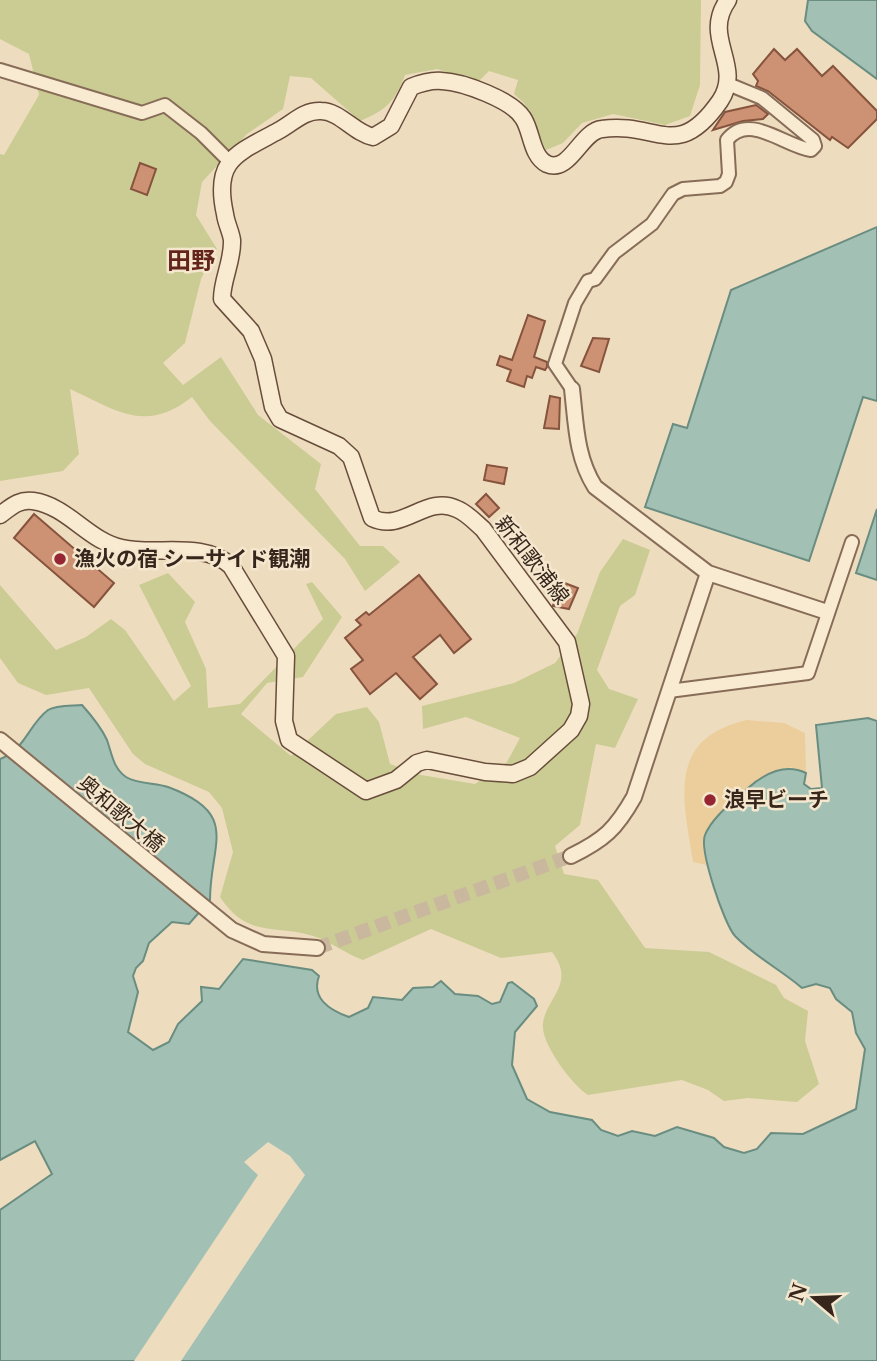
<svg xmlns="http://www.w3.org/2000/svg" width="877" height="1361" font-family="'Libre Baskerville','Noto Sans JP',serif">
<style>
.green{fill:#cacc93}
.sand{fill:#ebce9b}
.water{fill:#a2c0b4;stroke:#698d81;stroke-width:2}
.pier{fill:#eedcbf}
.building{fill:#cd9174;stroke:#86533d;stroke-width:2}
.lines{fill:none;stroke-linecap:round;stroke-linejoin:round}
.tertiary-tunnel{stroke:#c9b89e;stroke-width:14;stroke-dasharray:14 7;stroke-linecap:butt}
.minor-casing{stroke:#876c57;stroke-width:16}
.tertiary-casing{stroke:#876c57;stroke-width:18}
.secondary-casing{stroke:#684d3b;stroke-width:19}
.minor{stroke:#f9ead2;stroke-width:12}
.tertiary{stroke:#f9ead2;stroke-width:14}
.secondary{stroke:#f9ead2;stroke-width:16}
.poi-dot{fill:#962732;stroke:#f5e7ce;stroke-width:2.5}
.labels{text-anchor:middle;stroke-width:5;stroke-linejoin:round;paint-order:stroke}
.poi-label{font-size:21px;font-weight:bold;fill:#36261c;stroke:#f5e7ce;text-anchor:start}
.street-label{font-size:21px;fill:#36261c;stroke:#f5e7ce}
.quarter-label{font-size:24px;font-weight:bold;fill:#63241b;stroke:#f5e7ce}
</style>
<rect width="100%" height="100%" fill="#eedcbf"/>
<path class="green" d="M0,0H701L700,85L690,116L665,125L613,114L582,123L563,143L546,150L524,103L514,94L518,80L489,71L478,82L437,69L405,75C395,102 386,110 360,121L311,78L290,76L283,109L247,134L202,182L196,215L217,249L201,279L185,343L163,363L183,385L221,357L258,415L321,464L315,489L360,546H383L400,562L365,591L345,559L210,421L192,397C145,434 116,410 70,389L79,454L63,471L0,481V154L4,155L39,95L29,54L0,39Z
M623,539L650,550L635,595L620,606L597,670L609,689L638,699L615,748L596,744L580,825L555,846L564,874L598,880L645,948L709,952L776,985L784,998L808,1011L805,1041L819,1084L797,1102L748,1098L724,1101L708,1090L682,1080L588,1095C573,1086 540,1043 543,1023C547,997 576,983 552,952L501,958L431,929L363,960C346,954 330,941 313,936C274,924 248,939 220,897L233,852L222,808L209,792L145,764L133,754L89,688L46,695L18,683L0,658V585L56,650L86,637L111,619L125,630L174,701L191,686L139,585L168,573L195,602L185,622L206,669L208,708L240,704L323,619L306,584L312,582L342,617L303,677L267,683L241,714L291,756L336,714L367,707L379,722L390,764L421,775L475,784L507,762L520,738L466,717L423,729L422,706L514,683L555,663L577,634L600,572Z"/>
<path class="sand" d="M747,720L784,723L805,733L806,773L791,767L754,783L703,848L707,865L693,862C683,798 666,739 747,720Z"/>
<path class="water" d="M808,0H877V79L812,31L805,21Z
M877,227V401L863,397L809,561L645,507L673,424L687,428L731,290Z
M877,509V580L856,573Z
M82,705C91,715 101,727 107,740C112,754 113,768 126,777C137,784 156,783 168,787C241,814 210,843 210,900L189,924L172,922L149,943L143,961L136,968L133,976L138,992L128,1032L153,1050L169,1042L178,1024L202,1001L201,987L219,989L243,959L312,970L319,976C311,998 329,1010 349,1017L368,1008L373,997L402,1000L413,988L433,987L441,981L455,994L478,996L492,1004L500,1002L508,983L512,982L534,999L537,1006L515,1032L512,1065L527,1099L550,1112L592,1120L601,1130L618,1136L632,1131L655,1136L677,1127L714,1138L724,1147L744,1153L757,1149L771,1133L803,1134L856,1109L865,1049L856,1033L852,1012L836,999L830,988L816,984L802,988C780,969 755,957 735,936C724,924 699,850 705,835C713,816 733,802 748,788C764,774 785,763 806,773L804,784L811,789L822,788L816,725L868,718L877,721V1361H0V1210L52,1174L35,1141L0,1160V759C25,750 29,724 48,710C56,705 72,706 82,705Z"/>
<path class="pier" d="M268,1142L290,1156L305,1175L181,1361H134L258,1175L244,1162Z"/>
<path class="building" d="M774,49L785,60L797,49L822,76L833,66L877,111V119L848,148L832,137L830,140L768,91L756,86L758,81L753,74Z
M756,105L768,114L763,119L743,121L713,130L725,112Z
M140,163L156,169L147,195L131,189Z
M528,315L545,321L534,357L547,362V367L545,370L536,367L532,378L527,376L524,387L507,381L511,370L497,365L500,356L512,360Z
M593,338L609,339L599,372L581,366Z
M550,396L560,398L559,429L544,428Z
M487,465L507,468L504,484L484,480Z
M486,494L499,508L489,517L476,504Z
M34,514L114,583L94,607L14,538Z
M419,575L471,639L454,653L440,635L413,657L437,684L420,699L396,673L370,694L351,669L363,660L345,638L361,625L356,620L366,612L369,615Z
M554,579L578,588L569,609L553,606L555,594L549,592Z"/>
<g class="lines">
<path class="tertiary-tunnel" d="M317,948L571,856"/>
<g class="minor-casing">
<path id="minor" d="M0,70L142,113L165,105L201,133L229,161
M572,389L555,364L575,303L588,281L595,279L614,253L652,224L673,194L683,189L720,186L726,182L729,174L727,140C749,112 784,146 811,150L815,146L813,140L762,98L728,84
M669,691L808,673L852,542"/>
</g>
<g class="tertiary-casing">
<path id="tertiary" d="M572,389C576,424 576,457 595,487L708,573L827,612
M0,740L232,930L263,944L317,948
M571,856C604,840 616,829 634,797L708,573"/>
</g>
<g class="secondary-casing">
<path id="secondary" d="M0,515C11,507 19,499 33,501C68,506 88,541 122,548C157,556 203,540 231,566L286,656L284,721L289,740L366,791L396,780L417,763L427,760L485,772L513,774L530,767L571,730L579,716L581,704L567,642L483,529C475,522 467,513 457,509C426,494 403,533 372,518L351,457L339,446L280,419L273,407L263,359L251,331L222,299C222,279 233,261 232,240C231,232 226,223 225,214C213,160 236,154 278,131C293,123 304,110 321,111C340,111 354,133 373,137L391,126L411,87C421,83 432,80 442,81C463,82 512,100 523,118C532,131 531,156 547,164C570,174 581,131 602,129C657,121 677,163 720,101C744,65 701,38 728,0"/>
</g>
<use href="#minor" class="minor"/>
<use href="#tertiary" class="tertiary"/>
<use href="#secondary" class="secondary"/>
</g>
<g class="poi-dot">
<circle cx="60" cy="559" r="7"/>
<circle cx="710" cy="800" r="7"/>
</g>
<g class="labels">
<g class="poi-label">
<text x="74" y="566">漁火の宿 シーサイド観潮</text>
<text x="724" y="807">浪早ビーチ</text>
</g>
<g class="street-label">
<text transform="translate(532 560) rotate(52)" y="7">新和歌浦線</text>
<text transform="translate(121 814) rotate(40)" y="7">奥和歌大橋</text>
</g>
<g class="quarter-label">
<text x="191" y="269">田野</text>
</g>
</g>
<g transform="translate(814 1298) rotate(289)" stroke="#f5e7ce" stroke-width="5" paint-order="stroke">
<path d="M0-5L12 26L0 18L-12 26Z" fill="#36261c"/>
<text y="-10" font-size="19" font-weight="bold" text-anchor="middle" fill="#36261c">N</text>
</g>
</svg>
